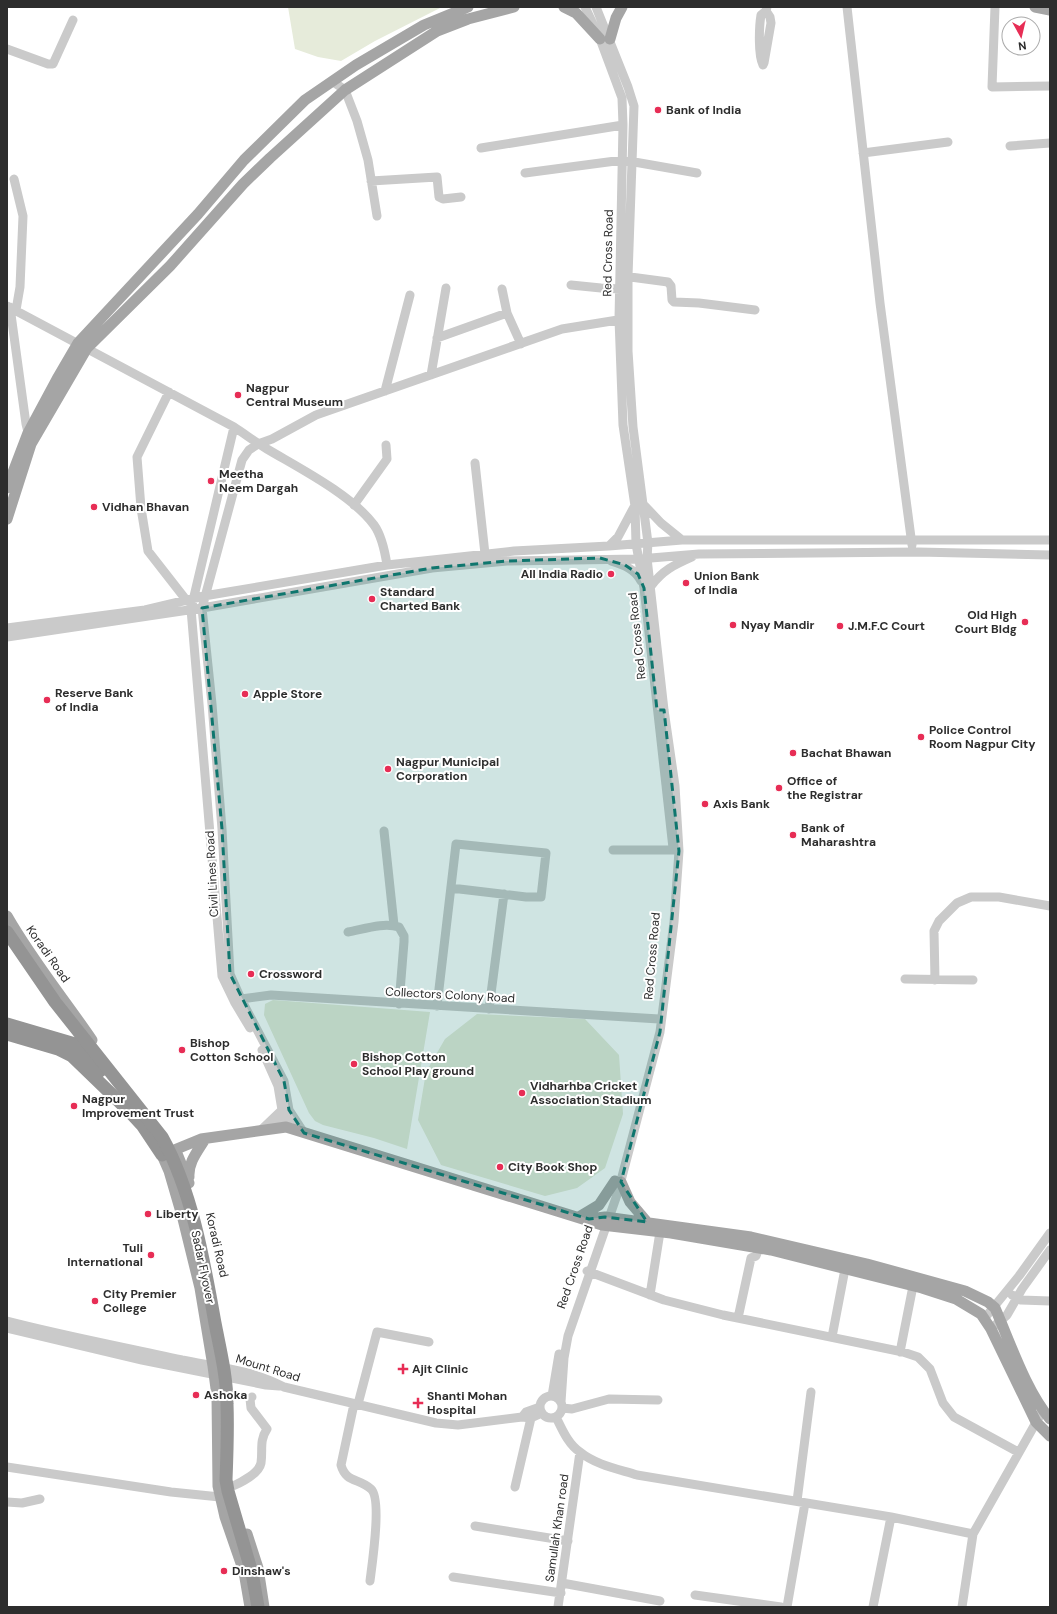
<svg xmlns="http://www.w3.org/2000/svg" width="1057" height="1614" font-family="'DM Sans',sans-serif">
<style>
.green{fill:#e6ebda}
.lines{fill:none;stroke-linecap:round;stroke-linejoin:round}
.minor{stroke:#cacaca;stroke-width:9}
.major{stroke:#a5a5a5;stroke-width:11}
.highway{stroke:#949494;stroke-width:13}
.highway-bridge{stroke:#949494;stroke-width:13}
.marked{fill:#0f766e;fill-opacity:0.2;stroke:#0f766e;stroke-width:3;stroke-dasharray:8 5;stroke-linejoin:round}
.poi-dot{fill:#e72d55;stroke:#fff;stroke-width:1.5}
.labels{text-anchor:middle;stroke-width:4;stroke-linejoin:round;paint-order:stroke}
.poi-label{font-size:12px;font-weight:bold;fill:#2d2d2d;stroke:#fff;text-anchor:start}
.street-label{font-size:12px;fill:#2d2d2d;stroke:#fff}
</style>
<rect width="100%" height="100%" fill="#fff"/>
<path class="green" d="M288,7H442L375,41L341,61L318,57L295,49Z
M273,1000L430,1012L407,1149L374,1138L323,1125L315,1121L309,1113L264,1015L265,1004Z
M477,1014L585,1019L619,1055L623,1114L605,1168L577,1188L545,1196L441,1165L418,1120L426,1072L445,1039Z"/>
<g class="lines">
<path class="minor" d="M585,7L600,39L622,98L623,125L619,319L623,425L635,506L636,544L644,588L673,848
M847,7L880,303L912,545
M995,7L992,87L1050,86
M7,49L48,64H53L73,20
M764,63L771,23L770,17L766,11
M763,65C758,55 759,27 761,15L766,11L767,7
M332,81L345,90L357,121L368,160L377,216
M1010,146L1050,143
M481,148L623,125
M863,153L948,142
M525,173L623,160L697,173
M14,179L23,216L20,287L16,310
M371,181L437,177L439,197L443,199L461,197
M623,276L668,282L671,286L672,300L674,302L699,303L755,310
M571,285L601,288L620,289
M502,289L507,313L521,344
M7,306L234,427C245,434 255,442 267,449C299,468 352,495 374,525C382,536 385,552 387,565
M10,307L26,424L29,436
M437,338L507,313
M431,375L446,288
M385,391L410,295
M169,392L137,457L141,508L148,551L187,601
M234,427L191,609L222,976L235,1003L250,1028
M475,463L485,554
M643,504L661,523L682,540
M354,505L387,459L386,445
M609,546L618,537L634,507
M611,561C624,565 635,569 641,581
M651,586C663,570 674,565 692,557
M7,628L145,610L204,596L387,565L514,551L609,546L682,540H1050
M7,637L202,608L432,568L507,561L639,559L699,554L918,552L1050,555
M384,831L394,925
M613,850H673
M348,932C364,929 384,922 399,927L404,936V942L399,1004
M905,979L973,980
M935,980L934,931L939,921L957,903L971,897H999L1050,906
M241,999L271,995L659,1019
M437,1006L456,844L546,853L541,897H526L451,888
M489,1009L504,894
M262,1050L278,1086L282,1110L278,1128
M289,1110L304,1133
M286,1127L289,1110L284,1081L241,999L230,974L222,829L212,704L202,608L242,460L249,450L258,444L272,439L316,415L562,329L624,319
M260,1131L282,1110
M587,1271L664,1300L723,1315L903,1352L918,1357L930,1369L943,1403L954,1417L1018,1452
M650,1295L660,1232
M1012,1295L1021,1300L1050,1301
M738,1318L751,1258L756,1256L759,1248
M984,1319L1019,1276L1050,1233
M7,1321C65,1336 124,1347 182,1360C217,1367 252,1370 284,1387L436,1423L458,1425L522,1417L531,1418L542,1413
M7,1328L142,1360L266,1385L279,1386
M991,1329L1007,1315L1022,1289L1050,1250
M832,1337L845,1269
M900,1352L913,1286
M540 1407a11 11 0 1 1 22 0a11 11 0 1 1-22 0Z
M552,1396L559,1354
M561,1402L564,1358L568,1336L618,1192L660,1032L674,922L679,851L675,786L664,710L647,558L648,543L633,427L628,351V276L634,106L628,87L596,7
M354,1404L341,1465C346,1483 359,1478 371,1489C382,1499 372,1565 370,1581
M358,1404L377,1332L429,1342
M562,1408L572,1409L609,1399L658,1400
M522,1417L526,1412L540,1407
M556,1417C562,1429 568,1444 580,1452C596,1465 618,1469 637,1475L891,1517L973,1534
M7,1467L171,1492L220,1497
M233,1486C242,1482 259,1473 261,1463C263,1450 259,1441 267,1429L251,1408L250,1399L252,1397
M515,1487L531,1418
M797,1501L811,1392
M7,1502L22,1503L40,1499
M475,1526L568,1541
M453,1577L561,1593
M562,1583L660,1601
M695,1595L781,1607
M558,1607L580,1452
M787,1607L805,1503
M873,1607L891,1517
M962,1607L973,1534L1043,1410"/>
<path class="major" d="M564,7L576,13L600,39
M1035,7L1050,10
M610,39L616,18L622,7
M7,488L28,433L57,379L78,343L198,214L244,160L305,100L356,65L424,25L468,7
M7,519L31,444L87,348L170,266L243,184L270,158L345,90L437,31L468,19L514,7
M7,916C32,960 64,999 92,1040
M176,1151L189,1183
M189,1177C188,1162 198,1151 205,1139
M621,1182L630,1202L647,1222
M579,1217L599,1205L615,1181
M589,1219L605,1217L751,1237L867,1264L965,1291L988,1302L995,1308C1010,1342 1026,1391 1050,1419
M247,1534L258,1568L264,1607
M250,1607L244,1572L225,1517L218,1486L217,1396L213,1366L200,1288L183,1219L169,1171L162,1155L201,1139L286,1127L602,1225L671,1233L771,1250L922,1288L956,1299L981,1314L991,1329L1036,1422L1050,1436"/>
<path class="highway" d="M7,1024L75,1044L100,1071
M7,1034L58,1049L72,1056L130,1112L142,1125L162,1155"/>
<path class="highway-bridge" d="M7,932L55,1002L162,1137C192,1191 204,1261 215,1323C220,1349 227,1377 227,1404C228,1429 227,1455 226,1480L228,1491L252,1573L258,1607"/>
</g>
<path class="marked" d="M600,558L625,565L638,574L644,588L657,710H664L679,851L660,1032L621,1182L647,1222L605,1217L589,1219L304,1133L289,1110L284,1081L230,974L222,829L202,608L432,568L507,561Z"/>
<g class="poi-dot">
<circle cx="658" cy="110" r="4"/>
<circle cx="238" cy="395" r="4"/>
<circle cx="211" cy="481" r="4"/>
<circle cx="94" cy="507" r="4"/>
<circle cx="611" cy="574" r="4"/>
<circle cx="686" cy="583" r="4"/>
<circle cx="372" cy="599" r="4"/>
<circle cx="1025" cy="622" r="4"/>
<circle cx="733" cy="625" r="4"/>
<circle cx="840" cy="626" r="4"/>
<circle cx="245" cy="694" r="4"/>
<circle cx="47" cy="700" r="4"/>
<circle cx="921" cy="737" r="4"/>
<circle cx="793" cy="753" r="4"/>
<circle cx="388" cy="769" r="4"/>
<circle cx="779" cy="788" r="4"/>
<circle cx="705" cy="804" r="4"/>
<circle cx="793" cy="835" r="4"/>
<circle cx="251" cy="974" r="4"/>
<circle cx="182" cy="1050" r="4"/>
<circle cx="354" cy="1064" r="4"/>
<circle cx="522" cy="1093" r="4"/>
<circle cx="74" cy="1106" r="4"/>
<circle cx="500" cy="1167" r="4"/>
<circle cx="148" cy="1214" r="4"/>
<circle cx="151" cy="1255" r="4"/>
<circle cx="95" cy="1301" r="4"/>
<path d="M401 1363h4v4h4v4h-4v4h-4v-4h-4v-4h4z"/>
<circle cx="196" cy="1395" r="4"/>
<path d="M416 1397h4v4h4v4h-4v4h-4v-4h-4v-4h4z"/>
<circle cx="224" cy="1571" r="4"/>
</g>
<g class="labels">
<g class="poi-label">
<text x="666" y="114">Bank of India</text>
<text x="246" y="392">Nagpur<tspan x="246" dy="14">Central Museum</tspan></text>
<text x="219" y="478">Meetha<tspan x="219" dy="14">Neem Dargah</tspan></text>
<text x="102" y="511">Vidhan Bhavan</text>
<text x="603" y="578" text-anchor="end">All India Radio</text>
<text x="694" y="580">Union Bank<tspan x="694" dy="14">of India</tspan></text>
<text x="380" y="596">Standard<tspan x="380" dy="14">Charted Bank</tspan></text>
<text x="1017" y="619" text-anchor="end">Old High<tspan x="1017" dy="14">Court Bldg</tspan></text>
<text x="741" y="629">Nyay Mandir</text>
<text x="848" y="630">J.M.F.C Court</text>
<text x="55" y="697">Reserve Bank<tspan x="55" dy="14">of India</tspan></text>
<text x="253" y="698">Apple Store</text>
<text x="929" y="734">Police Control<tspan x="929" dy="14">Room Nagpur City</tspan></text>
<text x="801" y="757">Bachat Bhawan</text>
<text x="396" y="766">Nagpur Municipal<tspan x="396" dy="14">Corporation</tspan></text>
<text x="787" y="785">Office of<tspan x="787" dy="14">the Registrar</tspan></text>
<text x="713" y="808">Axis Bank</text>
<text x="801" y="832">Bank of<tspan x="801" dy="14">Maharashtra</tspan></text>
<text x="259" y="978">Crossword</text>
<text x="190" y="1047">Bishop<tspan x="190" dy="14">Cotton School</tspan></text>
<text x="362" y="1061">Bishop Cotton<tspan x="362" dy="14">School Play ground</tspan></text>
<text x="530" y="1090">Vidharhba Cricket<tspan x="530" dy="14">Association Stadium</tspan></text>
<text x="82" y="1103">Nagpur<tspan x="82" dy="14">Improvement Trust</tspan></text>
<text x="508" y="1171">City Book Shop</text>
<text x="156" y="1218">Liberty</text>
<text x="143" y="1252" text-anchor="end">Tuli<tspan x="143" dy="14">International</tspan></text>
<text x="103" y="1298">City Premier<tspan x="103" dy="14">College</tspan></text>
<text x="412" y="1373">Ajit Clinic</text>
<text x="204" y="1399">Ashoka</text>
<text x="427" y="1400">Shanti Mohan<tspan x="427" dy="14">Hospital</tspan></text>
<text x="232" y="1575">Dinshaw's</text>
</g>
<g class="street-label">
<text transform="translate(608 253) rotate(-89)" y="4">Red Cross Road</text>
<text transform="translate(637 636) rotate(-96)" y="4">Red Cross Road</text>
<text transform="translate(212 874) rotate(-93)" y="4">Civil Lines Road</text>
<text transform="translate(48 954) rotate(55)" y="4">Koradi Road</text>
<text transform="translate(652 956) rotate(-85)" y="4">Red Cross Road</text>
<text transform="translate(450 995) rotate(3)" y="4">Collectors Colony Road</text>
<text transform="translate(217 1245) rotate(77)" y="4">Koradi Road</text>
<text transform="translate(203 1267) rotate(78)" y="4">Sadar Flyover</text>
<text transform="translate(575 1267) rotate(-71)" y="4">Red Cross Road</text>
<text transform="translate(268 1368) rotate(17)" y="4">Mount Road</text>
<text transform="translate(557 1528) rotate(-82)" y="4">Samullah Khan road</text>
</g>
</g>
<rect width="1057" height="1614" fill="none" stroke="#2d2d2d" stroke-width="16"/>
<g transform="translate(1021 36) rotate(172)"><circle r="19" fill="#ffffff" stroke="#ababab"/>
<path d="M0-3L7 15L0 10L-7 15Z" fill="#e72d55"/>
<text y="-6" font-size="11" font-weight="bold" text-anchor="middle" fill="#2d2d2d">N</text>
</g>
</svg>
